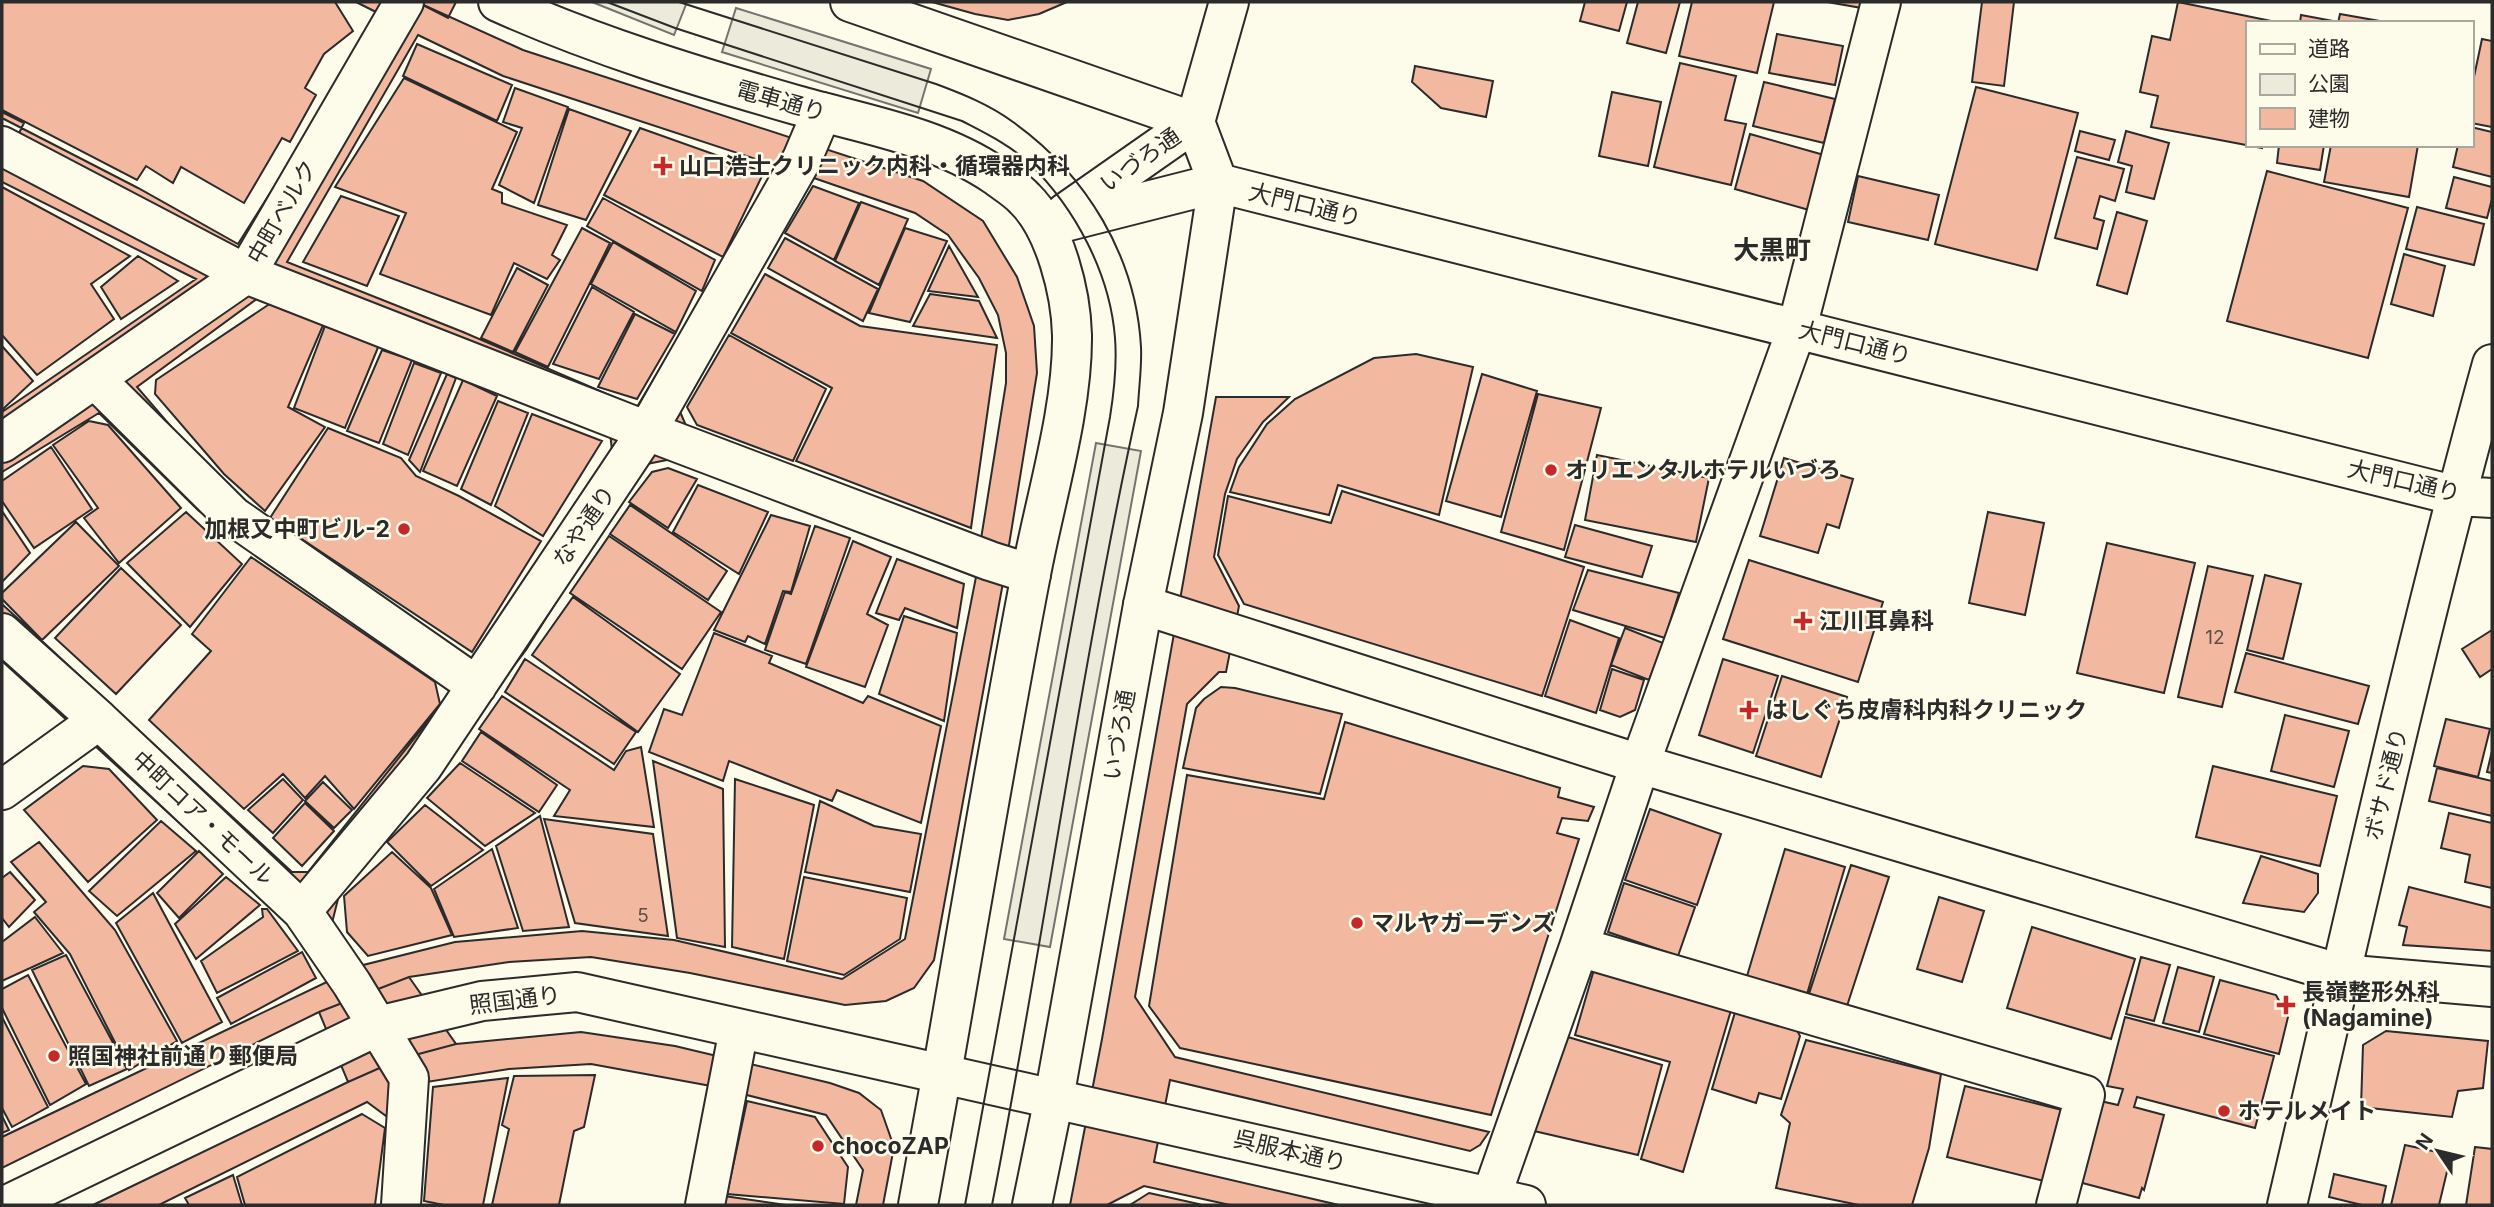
<svg xmlns="http://www.w3.org/2000/svg" width="2494" height="1207" font-family="Inter,'Noto Sans JP',sans-serif">
<style>
.green{fill:#ecebdb;stroke:#74746e;stroke-width:2}
.building{fill:#f2b8a0;stroke:#2b2b2b;stroke-width:2;fill-rule:evenodd}
.lines{fill:none;stroke-linecap:round;stroke-linejoin:round}
.street-casing{stroke:#2b2b2b;stroke-width:42}
.secondary-casing{stroke:#2b2b2b;stroke-width:42}
.primary-casing{stroke:#2b2b2b;stroke-width:42}
.highway-casing{stroke:#2b2b2b;stroke-width:42}
.street{stroke:#fdfbea;stroke-width:38}
.secondary{stroke:#fdfbea;stroke-width:38}
.primary{stroke:#fdfbea;stroke-width:38}
.highway{stroke:#fdfbea;stroke-width:38}
.tram{stroke:#2b2b2b;stroke-width:2}
.poi-dot{fill:#c62828;stroke:#fdfbea;stroke-width:2.5}
.labels{text-anchor:middle;stroke-width:5;stroke-linejoin:round;paint-order:stroke}
.number-label{font-size:19px;fill:#5d4e48}
.street-label{font-size:23px;fill:#2b2b2b;stroke:#fdfbea}
.poi-label{font-size:23px;font-weight:bold;fill:#2b2b2b;stroke:#fdfbea;text-anchor:start}
.quarter-label{font-size:26px;font-weight:bold;fill:#2b2b2b;stroke:#fdfbea}
</style>
<rect width="100%" height="100%" fill="#fdfbea"/>
<path class="green" d="M592,2H687L674,35Z
M736,8L931,69L918,113L722,52Z
M1096,443L1141,451L1050,947L1004,939Z"/>
<path class="building" d="M2,2H335L353,31L324,54L305,88L316,95L290,142L282,138L244,203L181,167L173,183L146,166L137,180L2,110Z
M356,2H417L523,50L923,181L983,221L1017,277L1034,326L1037,373L1002,588L934,960L914,988L886,1001L845,1005L690,973L591,957L509,962L409,977L319,1012L2,1168V1137L331,980L290,919L232,871L2,661V604L292,872H308L452,691L199,511L99,413L2,472V412L196,279L2,182V118L138,188L238,244L382,15ZM418,35L503,76L780,167L637,407L463,332L287,262ZM811,177L915,213L948,235L979,278L998,315L1006,353V383L981,539L687,428L678,407ZM265,293L610,432L612,451L473,664L222,486L137,387ZM672,459L976,577L905,939L842,979L674,940L582,931L455,942L363,965L332,923L339,895L526,650L618,504L647,464Z
M417,2H456L448,18Z
M932,2H1067L1039,14L1008,20L975,14Z
M1585,2H1627L1619,31L1580,21Z
M1638,2H1680L1666,53L1627,43Z
M1692,2H1774L1757,73L1679,56Z
M1827,2H1863L1862,8Z
M1982,2H2014L2004,86L1972,82Z
M2178,2L2281,23H2247V145H2262V148L2151,127L2158,96L2140,92L2152,36L2170,40Z
M2340,14L2385,22L2384,23H2338Z
M2301,15L2333,21L2332,23H2300Z
M1777,34L1843,46L1835,85L1769,73Z
M2482,39L2492,41V127L2471,123V91Z
M417,44L512,85L497,121L403,76Z
M1680,63L1736,76L1725,120L1746,124L1731,185L1654,167Z
M1415,66L1493,81L1486,117L1441,108L1412,82Z
M404,78L517,132L492,189L502,193V203L567,225L552,255L560,260L547,279L514,263L491,315L380,274L406,213L335,187Z
M1764,82L1835,99L1824,143L1753,126Z
M1976,87L2078,113L2037,270L1935,244Z
M515,88L568,107L534,203L499,185L522,128L503,122Z
M1612,92L1661,102L1648,166L1599,156Z
M569,109L631,131L586,220L538,205Z
M2,112L24,123L2,168Z
M2471,127L2492,132V177L2453,167L2458,145H2471Z
M640,128L764,172L723,257L604,195Z
M2080,131L2115,140L2109,160L2075,151Z
M2126,131L2169,143L2154,199L2126,192L2132,166L2118,162Z
M1750,134L1824,155L1809,210L1735,189Z
M2279,145H2324L2320,170L2277,163Z
M2331,145H2418L2409,197L2324,182Z
M2077,157L2124,169L2115,201L2100,196L2094,218L2104,221L2097,249L2055,238Z
M2267,171L2408,208L2368,358L2227,321Z
M1858,176L1939,195L1928,240L1848,222Z
M2454,177L2492,187V199L2487,218L2446,208Z
M813,186L859,203L834,260L785,233Z
M2,187L130,256L91,284L114,319L37,375L2,335Z
M341,196L399,216L367,286L303,262Z
M603,198L715,260L702,291L587,226Z
M861,202L908,219L879,285L835,261Z
M2417,207L2484,224L2474,265L2406,249Z
M2117,212L2147,221L2127,294L2097,285Z
M582,228L610,243L548,367L515,352Z
M905,228L947,241L910,322L869,313Z
M785,238L878,289L863,321L768,268Z
M613,242L696,291L676,332L591,284Z
M949,246L978,297L928,291Z
M2404,254L2445,266L2433,316L2391,304Z
M138,256L178,281L121,319L101,287Z
M517,268L548,285L513,352L481,338Z
M765,274L860,326L997,345L971,528L796,461L832,388L731,333Z
M592,287L634,312L599,379L553,364Z
M930,294L979,301L997,338L913,326Z
M271,303L324,323L288,407L325,427L265,511L224,474L155,394L156,380Z
M635,314L675,334L637,399L598,387Z
M325,326L379,345L345,428L294,408Z
M729,335L826,389L793,461L697,425L687,407Z
M2,346L33,381L2,410Z
M382,350L412,360L379,443L347,431Z
M1416,354L1473,367L1439,515L1338,485L1329,515L1230,492L1239,467L1267,424L1295,399L1374,358Z
M414,363L441,373L408,455L383,444Z
M447,374L456,378L420,472L409,460Z
M1482,374L1537,391L1501,517L1446,501Z
M463,380L497,396L457,486L423,471Z
M1538,394L1601,408L1564,550L1501,532Z
M1216,397H1289L1263,422L1237,459L1225,494L1214,557L1239,606L1226,672H1219L1187,704L1135,997L1175,1057L1489,1132L1480,1145L1470,1151L1170,1080L1154,1162L1339,1205H1230L1144,1186L1107,1205H1070L1102,1039Z
M498,401L528,413L491,505L461,489Z
M532,414L602,441L543,536L495,506Z
M89,421L108,425L181,508L119,563L84,518L98,508L53,445Z
M328,428L401,458L416,476L459,496L541,541L472,652L270,518Z
M51,447L92,509L34,548L2,501V481Z
M1597,455L1709,478L1696,542L1585,520Z
M1784,458L1853,479L1839,528L1827,524L1818,553L1760,536Z
M668,468L697,479L668,528L629,502L652,472Z
M698,485L768,512L739,574L673,532Z
M1342,491L1584,567L1542,696L1244,604L1218,555L1228,496L1331,523Z
M630,505L727,571L708,600L610,534Z
M2,511L30,553L2,582Z
M186,512L242,564L190,627L127,563Z
M1988,512L2044,523L2025,615L1969,603Z
M771,515L810,526L791,592L783,591L765,644L748,636L745,642L714,630Z
M76,522L119,566L42,640L2,599V593Z
M1575,525L1652,546L1642,577L1565,557Z
M815,526L850,538L806,664L765,650L785,592L791,594Z
M609,536L721,612L682,669L570,593Z
M853,541L891,557L867,614L888,625L865,687L806,667Z
M2107,543L2195,563L2164,693L2077,673Z
M251,557L435,682L440,704L354,809L325,776L305,798L283,774L244,809L149,720L211,651L192,634Z
M897,559L964,584L957,628L905,608L899,620L876,613Z
M1749,560L1883,602L1858,682L1723,639Z
M2208,566L2253,576L2222,707L2178,697Z
M121,568L181,625L116,694L55,638Z
M1588,570L1679,593L1665,638L1573,610Z
M2265,575L2301,584L2283,659L2247,650Z
M573,597L680,674L638,732L532,655Z
M904,616L957,633L944,721L879,694Z
M1570,620L1619,638L1596,713L1545,696Z
M1625,628L1663,643L1649,680L1611,665Z
M2492,630V669L2480,677L2462,649Z
M714,633L772,656L769,663L863,703L868,696L941,726L921,823L837,790L832,801L729,761L723,781L649,752L664,709L682,715Z
M2246,653L2369,686L2358,724L2235,692Z
M525,659L636,732L614,764L505,692Z
M1723,659L1778,676L1753,753L1699,735Z
M1612,669L1644,680L1635,710L1620,717L1600,710Z
M1782,676L1847,697L1821,777L1756,756Z
M1221,687L1235,688L1342,714L1320,794L1183,768L1196,708L1204,699Z
M502,696L614,770L626,751L641,747L654,827L554,816L570,790L479,729Z
M2285,715L2349,731L2334,787L2271,771Z
M2446,719L2490,729L2478,777L2434,766Z
M1345,722L1560,788L1558,797L1594,807L1588,821L1562,818L1557,833L1579,839L1491,1115L1180,1048L1149,1006L1187,775L1324,799Z
M481,732L557,785L539,812L462,761Z
M2492,751V773L2487,772Z
M653,761L723,789L725,947L677,938Z
M460,763L535,813L485,846L427,798Z
M83,766L109,769L157,820L88,882L24,810Z
M2213,766L2337,796L2320,866L2196,837Z
M2437,768L2492,781V816L2429,801Z
M283,779L303,800L273,833L248,810Z
M735,779L814,805L784,959L732,947Z
M323,782L352,810L334,828L305,801Z
M820,801L874,826L921,834L910,892L805,872Z
M305,803L334,831L302,866L273,838Z
M425,805L483,850L431,886L387,842Z
M1650,809L1721,834L1697,905L1625,880Z
M2449,813L2492,823V888L2465,882L2470,855L2441,848Z
M540,816L569,927L523,931L496,846Z
M544,819L653,834L668,936L575,923Z
M161,821L196,851L117,916L89,891Z
M39,842L115,930L177,1041L129,1070L70,954L34,912L46,902L11,862Z
M492,849L518,928L454,937L434,889Z
M1785,849L1845,867L1807,994L1747,976Z
M199,851L223,874L179,918L157,893Z
M392,852L431,888L452,935L368,956L347,932L344,896Z
M2261,856L2318,874V893L2304,912L2243,903Z
M1851,865L1889,877L1846,1009L1808,997Z
M10,872L35,900L9,927L2,918V878Z
M226,877L260,905L196,959L175,924Z
M804,877L907,898L900,939L844,975L787,961Z
M1624,883L1695,907L1678,956L1608,932Z
M2409,887L2492,908V951L2403,945L2407,927L2399,925Z
M153,893L222,1022L182,1043L116,923Z
M1939,897L1984,911L1962,982L1917,969Z
M262,909H267L298,951L217,993L201,961L263,917Z
M35,917L63,953L2,981V942Z
M2032,927L2135,959L2111,1039L2007,1008Z
M302,952L316,978L231,1024L217,998Z
M66,955L127,1069L89,1086L32,970Z
M2141,957L2170,965L2154,1021L2126,1014Z
M1595,966L1732,1007L1683,1172L1641,1159L1670,1062L1575,1035Z
M2178,967L2214,977L2199,1032L2163,1023Z
M28,975L86,1084L50,1105L2,1008V989Z
M409,977L456,1044L400,1059L348,1082L319,1012Z
M2220,980L2276,995L2288,1017L2279,1054L2204,1034Z
M1736,1009L1796,1028L1800,1036L1781,1099L1759,1093L1756,1103L1712,1089Z
M2,1017L48,1107L12,1127L2,1108Z
M2125,1017L2274,1056L2255,1128L2137,1097L2134,1107L2164,1115L2144,1190L2142,1188L2139,1198L2075,1181L2096,1100L2118,1105L2123,1089L2107,1086Z
M2386,1031L2488,1041L2483,1088L2458,1091L2452,1117L2361,1107L2363,1045Z
M581,1032L675,1046L830,1083L859,1093L881,1110L894,1147L883,1205H856L863,1170L826,1115L711,1086L591,1064L509,1069L426,1082L416,1205H382L390,1119L367,1102L159,1205H93L348,1082L400,1059L456,1044Z
M1568,1037L1662,1065L1638,1155L1534,1131Z
M1806,1040L1941,1074L1929,1148L1912,1205H1859L1776,1188L1790,1123L1781,1115Z
M595,1075L584,1127L574,1131L559,1205H492L509,1129L502,1125L514,1076Z
M508,1078L483,1205H444L424,1201L433,1087Z
M1965,1086L2062,1110L2044,1181L1947,1157Z
M747,1101L815,1117L848,1167L844,1204L727,1194Z
M362,1114L385,1128L375,1205H245L237,1177Z
M2,1116L9,1130L2,1133Z
M2405,1145L2451,1155L2439,1205H2391Z
M2475,1147L2492,1149V1205H2466Z
M2334,1174L2386,1186L2382,1205H2362L2329,1197Z
M233,1175L242,1205H189L185,1198Z
M1149,1193L1199,1204L1198,1205H1130Z
M724,1196L786,1205H723Z"/>
<g class="lines">
<g class="street-casing">
<path id="street" d="M2,146L246,274L647,431L990,561L1031,574
M96,380L233,516L477,686
M2,443L246,274L404,2
M1143,605L1640,764L2341,974L2492,987
M2,633L99,720L302,911L352,984L409,1078L401,1205
M2,790L99,720
M302,911L423,766L647,431L802,159L822,112
M1579,947L2085,1095L2056,1205
M1491,1197L1579,947L1640,764L1797,328L1881,2
M705,1205L739,1029"/>
</g>
<g class="secondary-casing">
<path id="secondary" d="M498,2C594,45 695,76 796,105C863,124 938,136 996,176C1005,183 1017,190 1025,199C1055,228 1071,293 1072,335C1073,410 1045,499 1031,574C999,740 971,907 942,1073
M850,2L1195,122
M1195,122L1229,2
M1065,213L1195,122
M1045,227L1218,183L2457,496L2492,498
M1054,1098L1143,605L1183,413L1218,183L1195,122
M2287,1205C2353,924 2415,642 2492,364"/>
</g>
<g class="primary-casing">
<path id="primary" d="M918,1205L942,1073
M1032,1205L1054,1098"/>
</g>
<g class="highway-casing">
<path id="highway" d="M7,1205L378,1026L482,1001L577,992L1526,1205"/>
</g>
<use href="#street" class="street"/>
<use href="#secondary" class="secondary"/>
<use href="#primary" class="primary"/>
<use href="#highway" class="highway"/>
<path class="tram" d="M607,2L675,28L962,121C985,133 1010,145 1029,163C1075,208 1110,273 1115,338C1117,363 1114,392 1110,417L965,1205
M679,2L936,84C963,94 990,105 1013,122C1086,174 1136,256 1141,347C1142,366 1139,386 1138,406C1080,670 1044,940 992,1205"/>
</g>
<g class="poi-dot">
<path d="M659.5 155.5h7v7h7v7h-7v7h-7v-7h-7v-7h7z"/>
<circle cx="1551" cy="470" r="7"/>
<circle cx="404" cy="529" r="7"/>
<path d="M1799.5 610.5h7v7h7v7h-7v7h-7v-7h-7v-7h7z"/>
<path d="M1745.5 699.5h7v7h7v7h-7v7h-7v-7h-7v-7h7z"/>
<circle cx="1357" cy="923" r="7"/>
<path d="M2282.5 994.5h7v7h7v7h-7v7h-7v-7h-7v-7h7z"/>
<circle cx="54" cy="1056" r="7"/>
<circle cx="2224" cy="1111" r="7"/>
<circle cx="818" cy="1146" r="7"/>
</g>
<g class="labels">
<g class="number-label">
<text x="2215" y="644">12</text>
<text x="643" y="922">5</text>
</g>
<g class="street-label">
<text transform="translate(781 101) rotate(16)" y="8">電車通り</text>
<text transform="translate(1140 160) rotate(-35)" y="8">いづろ通</text>
<text transform="translate(1305 205) rotate(14)" y="8">大門口通り</text>
<text transform="translate(282 212) rotate(-60)" y="8">中町ベルク</text>
<text transform="translate(1855 343) rotate(14)" y="8">大門口通り</text>
<text transform="translate(2404 481) rotate(13)" y="8">大門口通り</text>
<text transform="translate(584 526) rotate(-56)" y="8">なや通り</text>
<text transform="translate(1119 735) rotate(-80)" y="8">いづろ通</text>
<text transform="translate(2386 784) rotate(-76)" y="8">ボサド通り</text>
<text transform="translate(203 818) rotate(43)" y="8">中町コア・モール</text>
<text transform="translate(515 1000) rotate(-7)" y="8">照国通り</text>
<text transform="translate(1290 1151) rotate(13)" y="8">呉服本通り</text>
</g>
<g class="poi-label">
<text x="679" y="174">山口浩士クリニック内科・循環器内科</text>
<text x="1565" y="478">オリエンタルホテルいづろ</text>
<text x="390" y="537" text-anchor="end">加根又中町ビル-2</text>
<text x="1819" y="629">江川耳鼻科</text>
<text x="1765" y="718">はしぐち皮膚科内科クリニック</text>
<text x="1371" y="931">マルヤガーデンズ</text>
<text x="2302" y="1000">長嶺整形外科<tspan x="2302" dy="26">(Nagamine)</tspan></text>
<text x="68" y="1064">照国神社前通り郵便局</text>
<text x="2238" y="1119">ホテルメイト</text>
<text x="832" y="1154">chocoZAP</text>
</g>
<g class="quarter-label">
<text x="1772" y="259">大黒町</text>
</g>
</g>
<rect width="2494" height="1207" fill="none" stroke="#2b2b2b" stroke-width="7"/>
<rect x="2246" y="21" width="228" height="126" fill="#fdfbea" stroke="#a9a89e" stroke-width="2"/>
<rect x="2260" y="44" width="35" height="10" fill="#fdfbea" stroke="#a9a89e" stroke-width="2"/>
<text x="2308" y="56" font-size="21" fill="#2b2b2b">道路</text>
<rect x="2260" y="74" width="35" height="21" fill="#ecebdb" stroke="#a9a89e" stroke-width="2"/>
<text x="2308" y="91" font-size="21" fill="#2b2b2b">公園</text>
<rect x="2260" y="108" width="35" height="21" fill="#f2b8a0" stroke="#a9a89e" stroke-width="2"/>
<text x="2308" y="126" font-size="21" fill="#2b2b2b">建物</text>
<g transform="translate(2438 1151) rotate(305)" stroke="#fdfbea" stroke-width="5" paint-order="stroke">
<path d="M0-5L12 26L0 18L-12 26Z" fill="#2b2b2b"/>
<text y="-10" font-size="19" font-weight="bold" text-anchor="middle" fill="#2b2b2b">N</text>
</g>
</svg>
